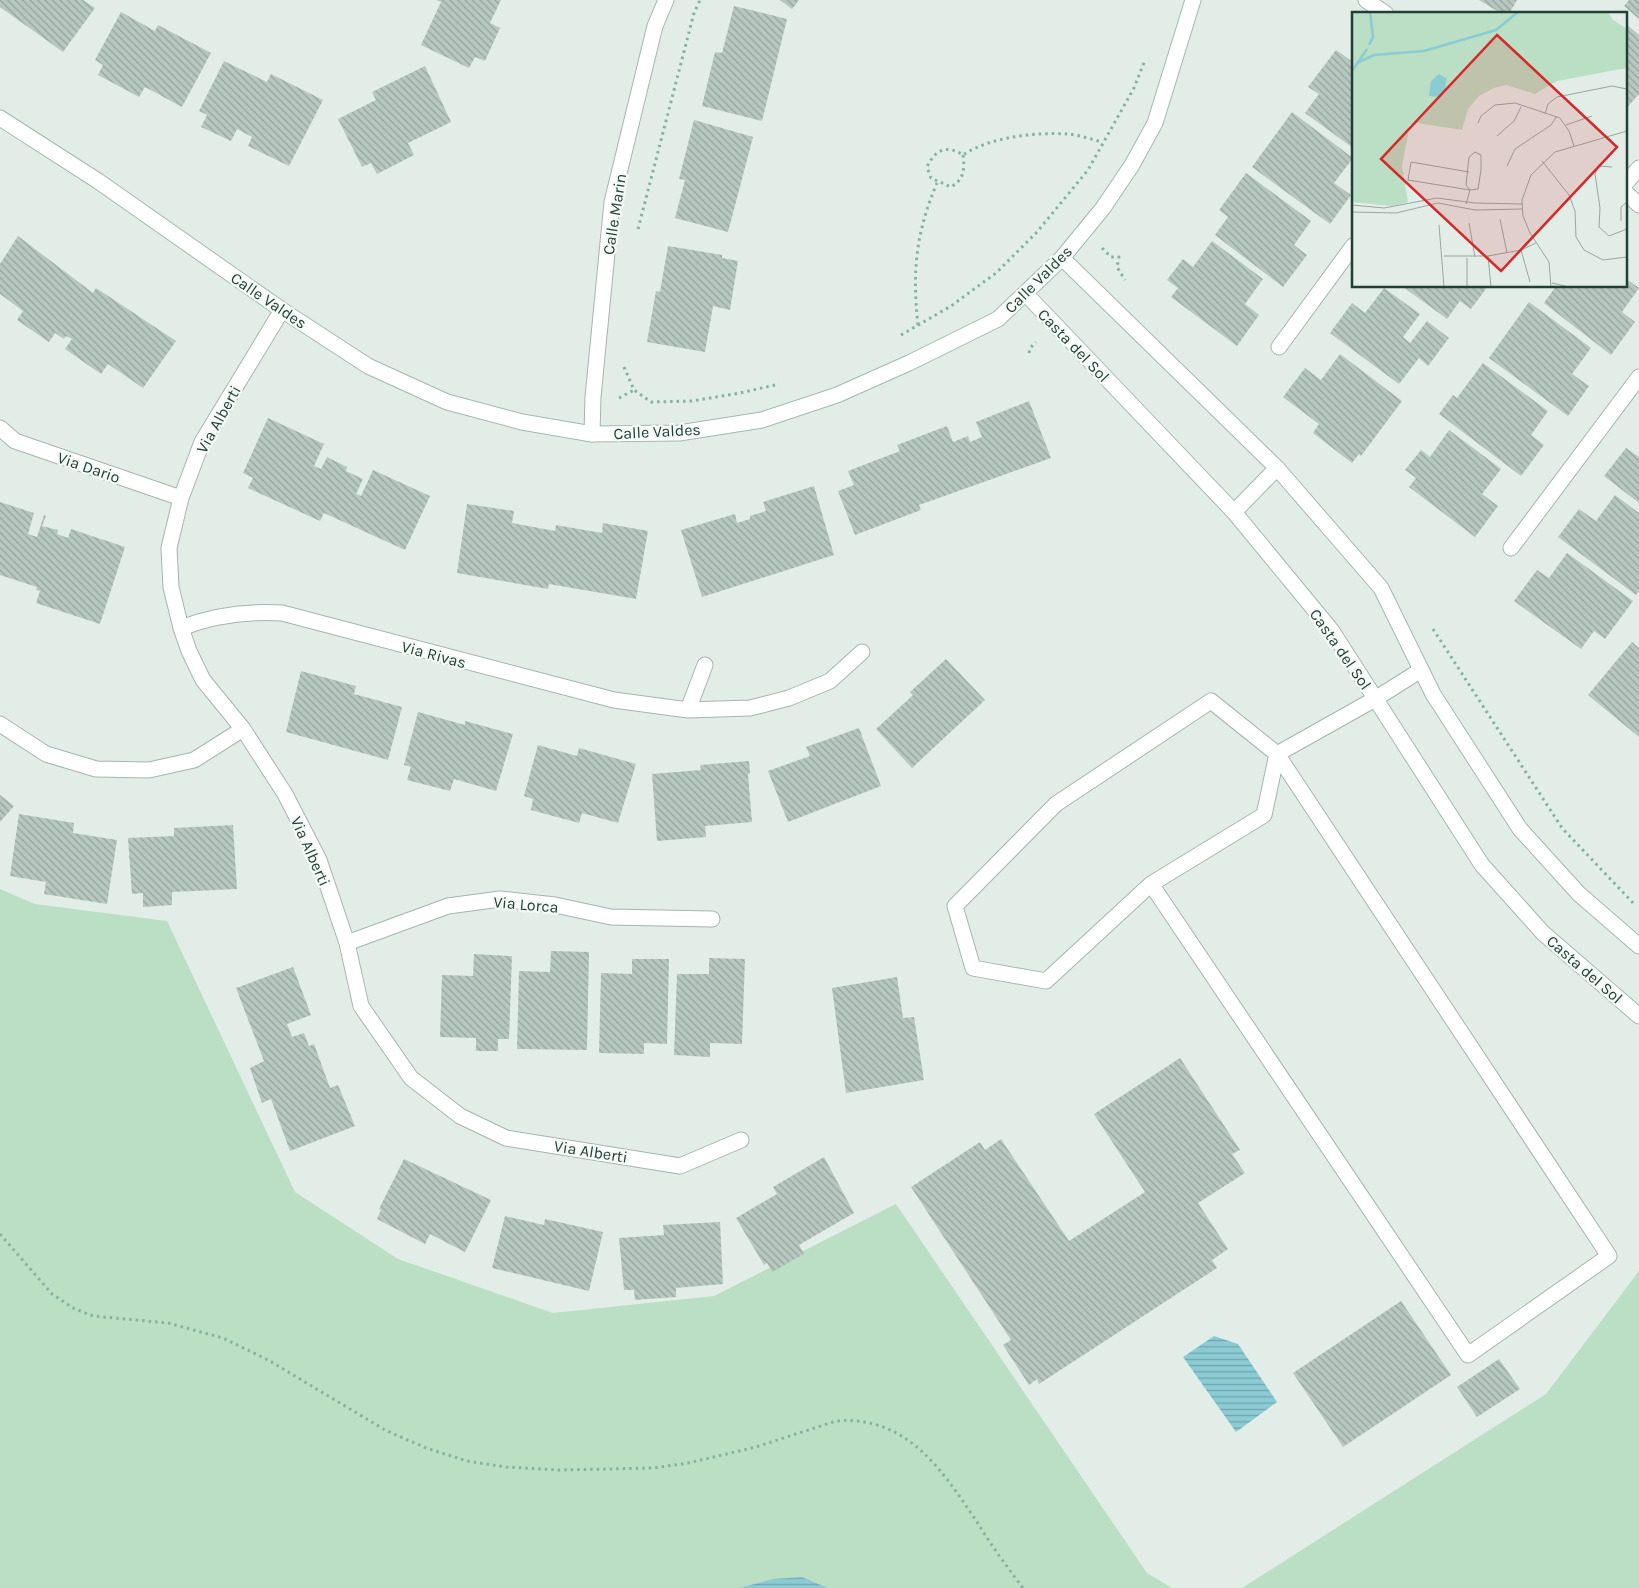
<svg xmlns="http://www.w3.org/2000/svg" width="1639" height="1588" font-family="Karla,sans-serif">
<style>
.grass{fill:#bbdfc4}
.water{fill:url(#water-rules)}
.building{fill:url(#building-back-hatch)}
.lines{fill:none;stroke-linecap:round;stroke-linejoin:round}
.lane-casing{stroke:#a5b5af;stroke-width:17}
.street-casing{stroke:#a5b5af;stroke-width:17}
.secondary-casing{stroke:#a1b9b0;stroke-width:17}
.path{stroke:#83b2a1;stroke-width:3;stroke-dasharray:2.5 4;stroke-linecap:butt}
.lane{stroke:#fff;stroke-width:15}
.street{stroke:#fff;stroke-width:15}
.secondary{stroke:#fff;stroke-width:15}
.labels{text-anchor:middle;stroke-width:4.5;stroke-linejoin:round;paint-order:stroke}
.street-label{font-size:16px;fill:#223f36;stroke:#f4faf6}
.inset-river{fill:none;stroke:#8acbd4;stroke-width:2.5}
.inset-road{fill:none;stroke:#96a7a1;stroke-width:1}
.view{fill:#d62828;fill-opacity:0.15;stroke:#d62828;stroke-width:2.5}
.inset-edge{fill:none;stroke:#223f36;stroke-width:2.5}
</style>
<defs>
<pattern id="water-rules" width="6" height="5" patternUnits="userSpaceOnUse" patternTransform="scale(1.25)"><rect width="6" height="5" fill="#8acbd4"/><path d="M0 2.5h6" fill="none" stroke="#70a6ad"/></pattern>
<pattern id="building-back-hatch" width="6" height="6" patternUnits="userSpaceOnUse" patternTransform="scale(1.25)"><rect width="6" height="6" fill="#b8c8c1"/><path d="M-1 5l2 2M0 0l6 6M5-1l2 2" fill="none" stroke="#95a49e"/></pattern>
</defs>
<rect width="100%" height="100%" fill="#e3ede8"/>
<path class="grass" d="M0,889L35,904L167,921L295,1192L398,1259L553,1313L714,1296L896,1204L1147,1573L1172,1588H0Z
M1639,1271V1588H1242L1546,1394Z"/>
<path class="water" d="M1214,1336L1238,1344L1277,1402L1236,1432L1183,1357Z
M802,1577L828,1588H739L773,1579Z"/>
<path class="building" d="M0,0H83L95,8L63,52L0,7Z
M436,0H501L490,23L500,28L485,61L475,57L469,68L421,45L441,2Z
M780,0H799L792,9Z
M1479,0H1517L1509,14H1502Z
M1629,0H1639V19L1624,6Z
M734,6L787,19L762,121L702,106L715,52L722,53Z
M121,12L155,31L158,25L211,53L182,107L145,87L139,97L98,75L103,65L95,60Z
M1625,23L1639,35V94L1625,110Z
M1336,50L1353,62V148L1305,113L1319,94L1308,87Z
M224,61L267,82L271,74L323,100L289,166L248,146L252,137L237,129L231,141L201,127L207,115L199,111Z
M425,66L451,122L408,143L414,155L377,174L371,163L362,167L338,119L376,100L372,92Z
M1292,112L1353,158L1334,183L1351,195L1330,224L1252,167Z
M694,120L753,137L728,232L675,218L685,180L679,179Z
M1246,173L1311,221L1294,245L1307,255L1283,287L1215,235L1228,217L1219,210Z
M18,236L93,293L96,288L176,341L143,388L108,364L101,374L65,349L72,339L66,336L64,339L55,333L49,342L17,320L23,311L0,294V264Z
M1212,241L1263,279L1245,304L1259,315L1237,346L1171,297L1178,288L1167,280L1183,259L1193,267Z
M668,246L722,255V258L738,261L730,310L713,306L705,352L647,342L656,291L660,292Z
M1625,278L1639,288L1622,312L1635,322L1611,355L1544,303L1556,286H1625Z
M1402,286H1488L1471,309L1460,301L1447,319Z
M1384,288L1420,314L1403,337L1410,343L1427,321L1449,338L1428,366L1419,358L1399,384L1330,333L1352,303L1365,313Z
M1529,302L1591,348L1572,374L1589,386L1568,416L1489,358Z
M1340,354L1402,401L1361,456L1359,454L1352,463L1313,433L1319,424L1283,397L1305,368L1321,380Z
M1483,363L1548,411L1531,435L1544,445L1521,476L1439,414L1453,395L1457,398Z
M1029,401L1051,458L919,505L921,510L855,535L838,491L854,485L848,471L900,451L897,445L947,426L953,442L968,436L970,442L982,437L976,422Z
M268,418L324,444L314,466L321,469L327,457L347,467L346,471L363,479L356,494L361,496L373,470L430,496L405,550L324,513L320,521L248,488L253,478L243,473Z
M1449,430L1501,469L1482,494L1498,506L1475,537L1409,487L1416,478L1405,470L1421,450L1430,457Z
M1626,448L1639,457V503L1604,476Z
M814,486L834,555L702,597L681,530L735,514L737,523L750,519V516L766,511L763,502Z
M1615,495L1639,513V591L1636,595L1558,537L1579,509L1596,521Z
M0,502L34,513L28,534L37,537L44,515L46,516L42,526L58,530L57,534L68,538L71,529L125,547L100,624L36,603L40,591L36,590L37,587L0,575Z
M467,504L514,511L512,523L555,531L556,525L602,533L603,523L648,531L636,599L549,584L548,589L457,573Z
M1567,553L1633,601L1605,639L1594,631L1581,649L1514,601L1537,570L1549,578Z
M1632,642L1639,648V737L1588,695Z
M946,659L985,700L912,768L876,729L913,695L910,692Z
M301,671L356,686L354,694L402,707L388,760L286,732Z
M418,712L465,725V721L513,734L496,791L454,779L450,791L407,780L411,767L404,765Z
M859,728L881,786L788,822L768,771L810,756L806,747Z
M538,745L577,756L579,748L636,764L618,823L582,813L579,823L531,810L533,799L524,796Z
M749,761L750,773L748,774L752,822L705,826L706,837L657,841L652,774L701,770L700,765Z
M0,795L14,806L0,822Z
M19,814L74,823L73,833L117,840L107,904L44,894L46,882L10,876Z
M233,825L237,889L172,892V905L143,907V893L132,894L128,838L174,836V828Z
M551,951L589,952L587,1050L517,1049L519,971L550,972Z
M474,954L512,956L509,1039H498V1051H476V1038L440,1037L442,975L473,976Z
M709,958L745,959L742,1044L710,1043V1057L674,1055L677,974H709Z
M632,959H669L667,1044L644,1043V1054L599,1053L601,973L632,974Z
M293,967L311,1015L287,1024L292,1037L304,1033L309,1046L314,1044L330,1088L338,1085L355,1126L290,1151L271,1099L262,1103L250,1068L264,1061L236,988Z
M897,977L903,1018L914,1017L924,1080L846,1093L832,988Z
M1180,1058L1240,1150L1232,1154L1245,1173L1198,1203L1228,1249L1212,1260L1217,1268L1039,1384L1037,1379L1029,1385L1003,1345L1011,1340L911,1187L980,1142L985,1150L1001,1139L1069,1241L1145,1192L1094,1114Z
M824,1157L854,1213L799,1245L804,1254L772,1272L767,1263L764,1265L736,1218L777,1194L773,1187Z
M404,1159L491,1200L465,1252L430,1234L425,1244L377,1219L381,1210L379,1209Z
M505,1216L544,1225L545,1219L603,1232L589,1291L492,1268Z
M720,1222L723,1284L676,1288V1297L635,1300L634,1290H624L619,1238L664,1235L663,1225Z
M1401,1301L1451,1375L1343,1447L1293,1373Z
M1499,1359L1520,1389L1477,1417L1457,1387Z"/>
<g class="lines">
<g class="lane-casing">
<path id="lane" d="M1625,184L1639,168
M1279,347L1353,246
M1511,548L1639,377
M1211,701L1277,754L1264,815L1151,884L1046,981L973,968L955,906L1056,804Z
M1151,884L1468,1355L1609,1256L1277,754L1375,699L1421,670"/>
</g>
<g class="street-casing">
<path id="street" d="M1366,0L1386,14
M1625,192L1639,205
M282,310L202,442L181,498L169,548L171,587L181,628L189,651L203,680L243,729L285,794L319,860L347,943L361,1006L411,1078L460,1116L506,1138L680,1166L741,1140
M0,428L15,441L181,498
M592,434L593,397L612,202L655,26L666,0
M181,628C214,615 246,611 282,613L614,700L688,710L750,708L789,698L830,681L862,652
M688,710L705,665
M0,724L46,754L96,769L149,770L194,760L243,729
M347,943L448,906L500,899L555,905L611,917L712,919"/>
</g>
<g class="secondary-casing">
<path id="secondary" d="M0,118L98,181L282,310L368,366L447,402L522,422L592,434L679,433L762,420L837,395L909,363L998,319L1062,258L1103,208L1132,165L1155,123L1193,0
M1062,258L1277,468L1381,588L1433,694L1520,829L1579,894L1639,946
M1025,293L1234,512L1332,631L1482,865L1543,933L1639,1016
M1234,512L1277,468"/>
</g>
<path class="path" d="M963,155C965,170 964,179 951,187L931,178L927,167C935,150 946,144 963,155C989,137 1036,132 1068,134C1079,135 1091,139 1102,142
M638,229L694,13L700,0
M1102,248L1111,257H1119L1117,267L1125,280
M918,325C912,272 916,232 937,183
M901,335L951,306L996,273L1037,232L1088,170L1134,88L1145,60
M1029,353L1030,348L1036,342
M624,367L634,390L651,402L692,401L740,393L779,384
M619,398L634,390
M1433,629L1562,828L1635,905
M0,1234L52,1294L73,1308L93,1316L168,1323L223,1338L270,1361L385,1430L426,1448L467,1461L506,1467L559,1470L654,1468L688,1463L756,1447L836,1421C907,1415 942,1470 977,1522C991,1545 1007,1567 1023,1588"/>
<use href="#lane" class="lane"/>
<use href="#street" class="street"/>
<use href="#secondary" class="secondary"/>
</g>
<g class="labels">
<g class="street-label">
<text transform="translate(614 214) rotate(-81)" y="6">Calle Marin</text>
<text transform="translate(1038 279) rotate(-45)" y="6">Calle Valdes</text>
<text transform="translate(269 300) rotate(34)" y="6">Calle Valdes</text>
<text transform="translate(1074 345) rotate(46)" y="6">Casta del Sol</text>
<text transform="translate(218 419) rotate(-61)" y="6">Via Alberti</text>
<text transform="translate(657 431) rotate(-3)" y="6">Calle Valdes</text>
<text transform="translate(89 467) rotate(19)" y="6">Via Dario</text>
<text transform="translate(1341 649) rotate(55)" y="6">Casta del Sol</text>
<text transform="translate(434 654) rotate(15)" y="6">Via Rivas</text>
<text transform="translate(311 851) rotate(66)" y="6">Via Alberti</text>
<text transform="translate(526 904) rotate(5)" y="6">Via Lorca</text>
<text transform="translate(1585 969) rotate(41)" y="6">Casta del Sol</text>
<text transform="translate(591 1151) rotate(9)" y="6">Via Alberti</text>
</g>
</g>
<g transform="translate(1352 12)">
<rect width="275" height="275" fill="#e3ede8"/>
<path d="M0,1H257L260,7L275,17V56L205,69L183,82L154,73L142,76L127,84L116,97L110,118L65,111L58,113L50,154L56,190L40,194L0,190Z" fill="#bbdfc4"/>
<path d="M87,62L95,67L93,77L88,85L77,84L79,69Z" fill="#8acbd4"/>
<path class="inset-river" d="M17,33L21,25L18,0M5,51L22,43L72,39L144,18L166,0M0,59L15,37"/>
<path class="inset-road" d="M193,102L196,92L205,85L260,74L275,77M126,111L129,104L143,93L163,91L208,106L217,119L222,134M214,113L240,104M145,124L162,109L169,95M123,140L129,143V158L126,177L118,178L114,173L117,145ZM190,149L217,183L223,199L224,225L232,238L251,248L275,245M155,154L163,137L199,113L205,104M260,155L247,154L243,162L248,196L247,215L257,224L275,217M114,192L118,178L56,168L59,150L117,160M0,193L32,196L85,186L123,191L170,192M0,200L44,201L86,191L123,198L170,197M148,207L155,241M269,209V195L275,190M117,211L123,245M87,213L92,275M169,238L178,270M92,244H136L169,238L184,231M136,244L139,275M115,246V275M200,271L217,275M199,275L197,250L178,221L171,204L170,188L179,163L203,140L275,119"/>
<path class="view" d="M145,23L265,135L149,259L29,147Z"/>
<rect width="275" height="275" class="inset-edge"/>
</g>
</svg>
